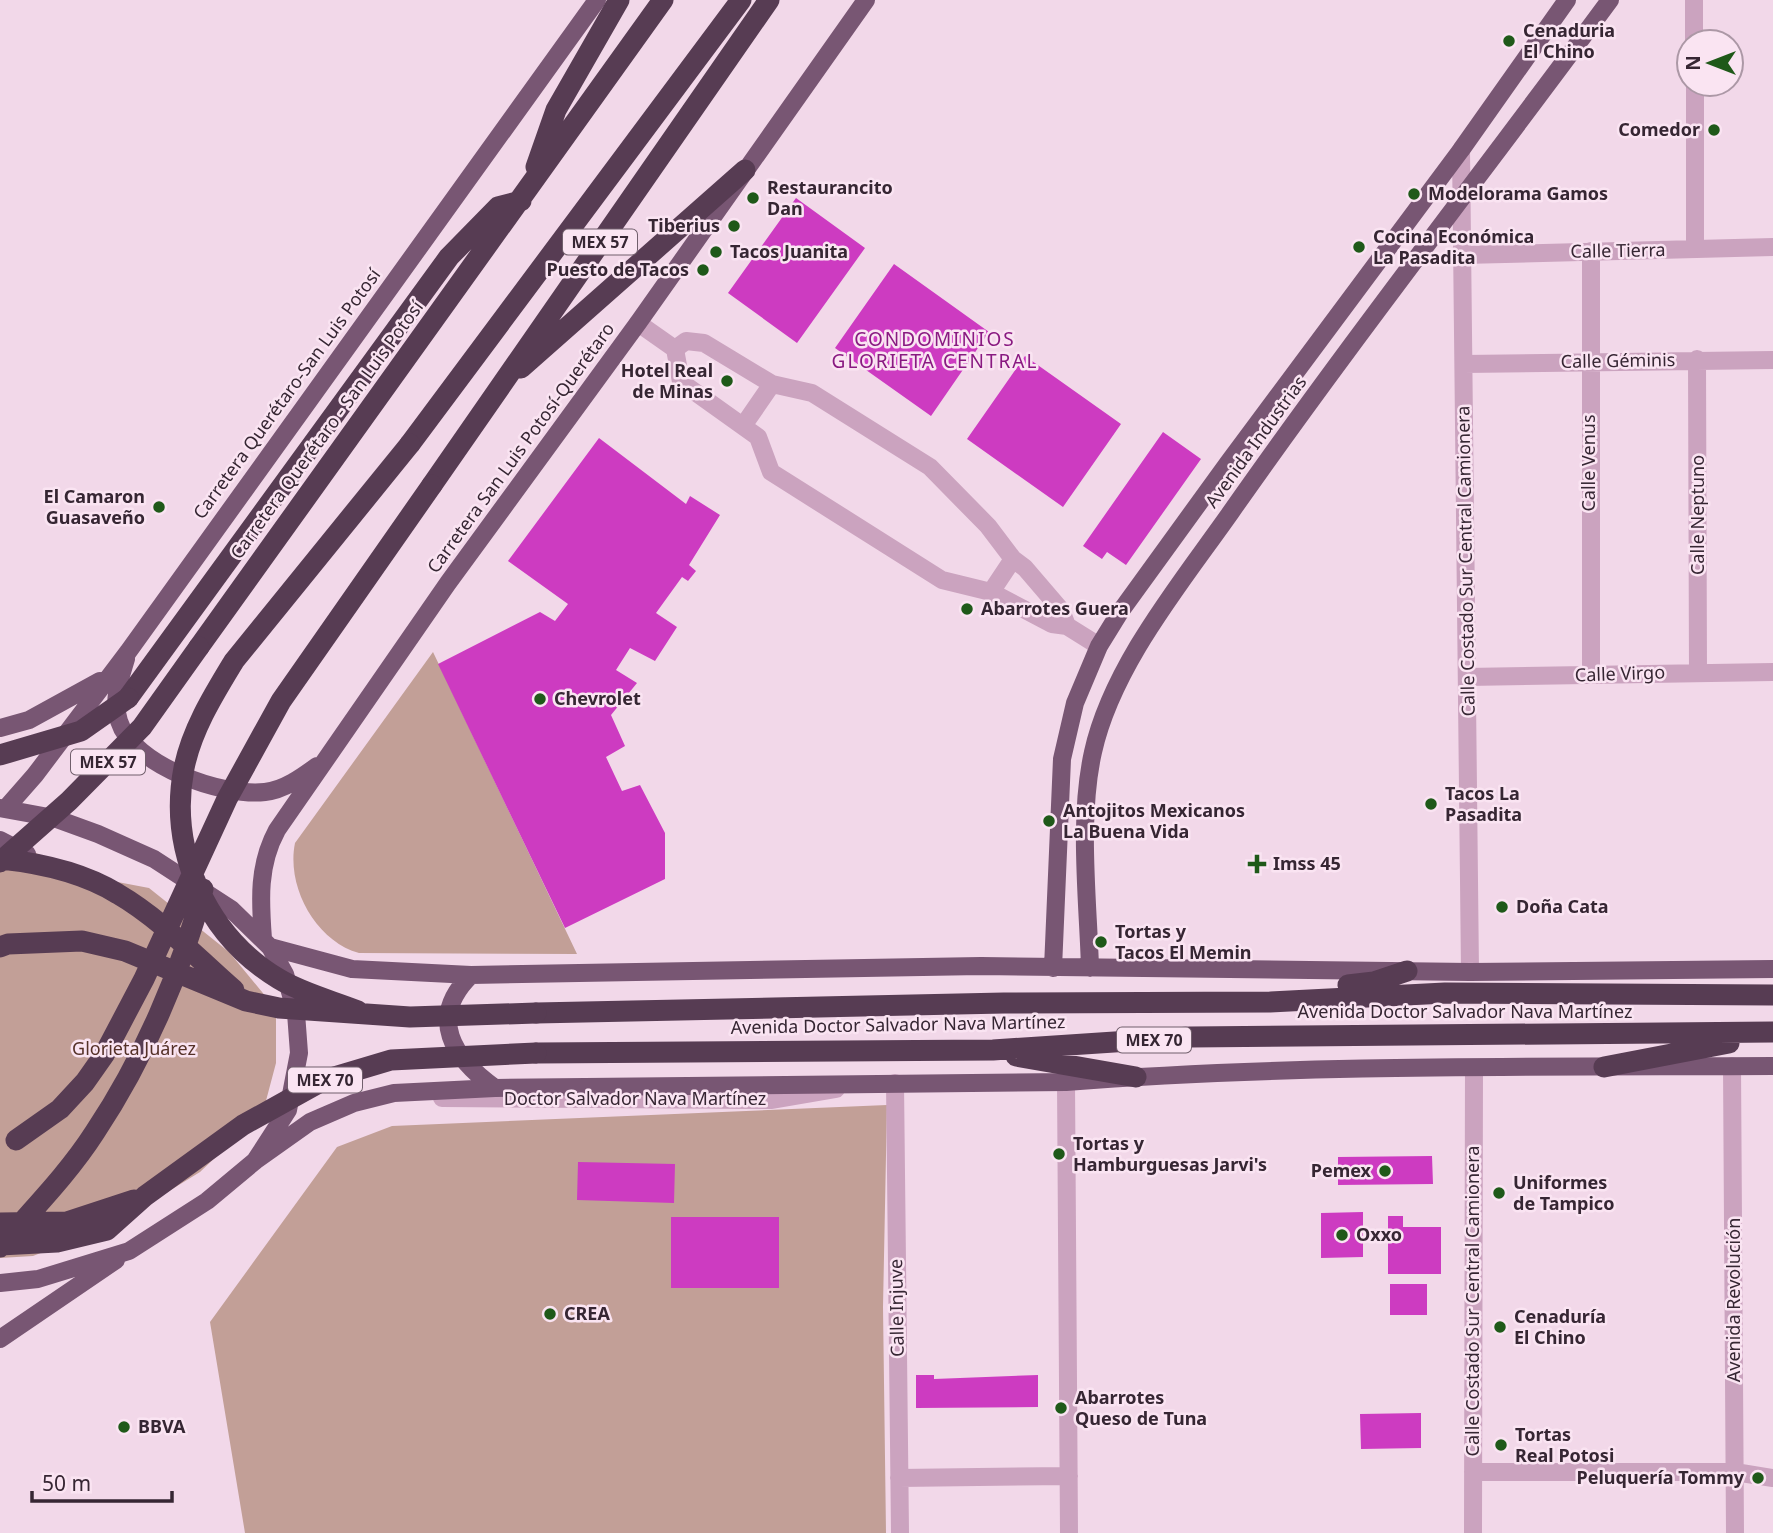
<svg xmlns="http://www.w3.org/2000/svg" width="1773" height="1533" font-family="'Noto Sans',sans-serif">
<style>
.green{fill:#c29f97}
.building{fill:#cd3bc1}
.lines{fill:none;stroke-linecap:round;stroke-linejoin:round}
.minor{stroke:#cba3bf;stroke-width:18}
.major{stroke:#785673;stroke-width:18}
.highway{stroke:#573c53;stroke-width:21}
.major-bridge{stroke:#785673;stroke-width:18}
.highway-bridge{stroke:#573c53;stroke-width:21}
.poi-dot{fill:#1f5919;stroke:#fae4f2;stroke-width:2.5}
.labels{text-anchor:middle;stroke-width:5;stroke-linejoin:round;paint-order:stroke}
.shield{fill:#fae4f2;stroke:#715f6c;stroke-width:2}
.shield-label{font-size:16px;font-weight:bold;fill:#362633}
.poi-label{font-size:18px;font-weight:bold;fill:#362633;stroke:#fae4f2;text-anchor:start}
.street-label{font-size:18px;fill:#362633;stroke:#fae4f2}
.park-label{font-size:18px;fill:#553128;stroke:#fae4f2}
.neighbourhood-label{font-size:19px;letter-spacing:2px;fill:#891a81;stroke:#fae4f2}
</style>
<rect width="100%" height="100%" fill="#f2d8e9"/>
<path class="green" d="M433,652L577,954L359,953C316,941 286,887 295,843Z
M0,841L21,843L65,872L149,888L229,952L276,1009V1063L263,1112L200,1172L117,1223L33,1256L0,1258Z
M887,1105L883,1307L886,1533H245L210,1322L337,1147L392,1126Z"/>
<path class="building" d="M796,198L865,248L797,343L728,293Z
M894,264L989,332L931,416L835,348Z
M1025,356L1121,424L1063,507L967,439Z
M1163,432L1201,459L1126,565L1107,552L1102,559L1083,546Z
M599,438L686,504L690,496L720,515L689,565L696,571L688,581L682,577L656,613L677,627L655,661L630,648L616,670L637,683L611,715L625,746L606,757L622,791L640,785L665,833V879L565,928L438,664L540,612L555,621L568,604L508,561Z
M1432,1156L1433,1184L1338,1185V1157Z
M578,1162L675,1164L674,1203L577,1200Z
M1363,1212V1257L1321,1258V1213Z
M1388,1216H1403V1227H1441V1274H1388Z
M671,1217H779V1288H671Z
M1390,1284H1427V1315H1390Z
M916,1375H934V1379L1038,1375V1407L916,1408Z
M1421,1413V1448L1361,1449L1360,1414Z"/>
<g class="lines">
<path class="minor" d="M1694,0V42
M1695,84V249
M1461,150L1470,972
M1591,251V675
M1463,255L1773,247
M638,323L675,349L681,382L758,437L771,472L942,580L991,592L1052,624L1067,626L1061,610L1025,568L1013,559L988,526L930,467L812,393L772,384L704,343L686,341L675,349
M1697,359L1698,672
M1464,364L1773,360
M743,426L772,384
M991,592L1013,559
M1067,626L1099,646
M1467,677L1773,672
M1732,1066L1735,1533
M1066,1082L1069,1533
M895,1083L900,1533
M442,1098L772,1100L836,1089
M1473,1472H1735L1773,1478
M899,1478L1069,1476
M1473,1533L1474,1068"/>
<path class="major" d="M126,659C120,679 112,700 119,721C133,766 223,797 265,792C284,790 302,777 317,766
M0,728L29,720L100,681
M0,808L54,818L98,834L154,859L231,909L270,947L285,974L296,1013L299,1053L288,1110L255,1161L207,1201L129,1251L38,1279L0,1283
M6,808L35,775L128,652L597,0
M263,939C260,900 258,865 277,830L448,583L638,323L866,0
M270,947L352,969L471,975L981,966L1470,972L1773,969
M1053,968L1062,759L1075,703L1099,646L1120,612L1228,463L1461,150L1567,0
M1090,968C1088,900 1078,819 1093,752C1112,666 1181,583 1231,512C1353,338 1484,171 1610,0
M471,975C427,1018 453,1058 495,1088
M255,1161L310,1122L354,1103L394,1093L495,1088L1066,1082C1300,1064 1538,1067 1773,1066
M0,1339L116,1260"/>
<path class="highway" d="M536,167L556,110L619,0
M521,368L745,170
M410,444L741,0
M432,485L769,0
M199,647L663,0
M128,698L449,257L498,207L521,201
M1348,985L1374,982L1407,971
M536,1013L1004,1003L1270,1002L1445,993L1773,995
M536,1053L993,1050L1190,1037L1773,1032
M1016,1056L1136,1077
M1604,1067L1729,1043"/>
<path class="major-bridge" d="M0,840L27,854"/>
<path class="highway-bridge" d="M0,755L81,731L128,698
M0,859C39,863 84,873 118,894C161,919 197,958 234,990
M0,862L69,801L142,727L199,647
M0,947L8,944L82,941L125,951L246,1001L279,1008L410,1017L536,1013
M358,1011C333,1001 302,993 279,979C207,936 168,851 184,768C192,729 214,694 234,661L410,444
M16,1140L60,1109L85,1082L104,1055L144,979L227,799L281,701L432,485
M0,1223L67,1222L134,1200
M0,1245L57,1242L107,1230L145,1196L243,1125L324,1080L391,1060L536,1053
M0,1247C33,1209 68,1174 95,1132C143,1060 181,973 203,889"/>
</g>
<g class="poi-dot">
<circle cx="1509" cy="41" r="7"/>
<circle cx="1714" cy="130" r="7"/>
<circle cx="1414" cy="194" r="7"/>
<circle cx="753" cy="198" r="7"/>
<circle cx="734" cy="226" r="7"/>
<circle cx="1359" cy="247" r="7"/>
<circle cx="716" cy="252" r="7"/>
<circle cx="703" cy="270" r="7"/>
<circle cx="727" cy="381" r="7"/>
<circle cx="159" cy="507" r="7"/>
<circle cx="967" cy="609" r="7"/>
<circle cx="540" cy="699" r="7"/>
<circle cx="1431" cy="804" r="7"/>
<circle cx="1049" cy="821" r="7"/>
<path d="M1253.5 853.5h7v7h7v7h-7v7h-7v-7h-7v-7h7z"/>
<circle cx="1502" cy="907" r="7"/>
<circle cx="1101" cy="942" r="7"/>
<circle cx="1059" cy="1154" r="7"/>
<circle cx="1385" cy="1171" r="7"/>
<circle cx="1499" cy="1193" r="7"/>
<circle cx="1342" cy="1235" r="7"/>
<circle cx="550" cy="1314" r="7"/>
<circle cx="1500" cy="1327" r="7"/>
<circle cx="1061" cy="1408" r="7"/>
<circle cx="124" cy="1427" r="7"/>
<circle cx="1501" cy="1445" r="7"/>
<circle cx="1758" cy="1478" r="7"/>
</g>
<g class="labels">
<g class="shield">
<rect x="563" y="229.5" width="74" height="25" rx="5"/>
<rect x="71" y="749.5" width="74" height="25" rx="5"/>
<rect x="1117" y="1027.5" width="74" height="25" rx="5"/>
<rect x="288" y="1067.5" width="74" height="25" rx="5"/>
</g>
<g class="shield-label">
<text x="600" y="248">MEX 57</text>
<text x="108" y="768">MEX 57</text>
<text x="1154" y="1046">MEX 70</text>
<text x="325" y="1086">MEX 70</text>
</g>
<g class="poi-label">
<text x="1523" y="37">Cenaduria<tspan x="1523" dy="21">El Chino</tspan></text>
<text x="1700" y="136" text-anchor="end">Comedor</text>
<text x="767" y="194">Restaurancito<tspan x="767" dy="21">Dan</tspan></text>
<text x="1428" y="200">Modelorama Gamos</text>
<text x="720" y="232" text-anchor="end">Tiberius</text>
<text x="1373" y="243">Cocina Económica<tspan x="1373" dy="21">La Pasadita</tspan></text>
<text x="730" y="258">Tacos Juanita</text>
<text x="689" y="276" text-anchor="end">Puesto de Tacos</text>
<text x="713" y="377" text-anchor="end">Hotel Real<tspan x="713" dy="21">de Minas</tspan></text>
<text x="145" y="503" text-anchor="end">El Camaron<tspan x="145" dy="21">Guasaveño</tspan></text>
<text x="981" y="615">Abarrotes Guera</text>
<text x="554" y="705">Chevrolet</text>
<text x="1445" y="800">Tacos La<tspan x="1445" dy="21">Pasadita</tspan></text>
<text x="1063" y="817">Antojitos Mexicanos<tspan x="1063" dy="21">La Buena Vida</tspan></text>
<text x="1273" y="870">Imss 45</text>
<text x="1516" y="913">Doña Cata</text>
<text x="1115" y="938">Tortas y<tspan x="1115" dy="21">Tacos El Memin</tspan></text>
<text x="1073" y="1150">Tortas y<tspan x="1073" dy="21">Hamburguesas Jarvi's</tspan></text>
<text x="1371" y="1177" text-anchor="end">Pemex</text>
<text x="1513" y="1189">Uniformes<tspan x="1513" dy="21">de Tampico</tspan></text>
<text x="1356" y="1241">Oxxo</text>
<text x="564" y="1320">CREA</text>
<text x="1514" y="1323">Cenaduría<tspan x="1514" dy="21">El Chino</tspan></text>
<text x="1075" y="1404">Abarrotes<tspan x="1075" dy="21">Queso de Tuna</tspan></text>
<text x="138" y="1433">BBVA</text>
<text x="1515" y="1441">Tortas<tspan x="1515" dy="21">Real Potosi</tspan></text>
<text x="1744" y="1484" text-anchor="end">Peluquería Tommy</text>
</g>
<g class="street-label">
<text transform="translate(1618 251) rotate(-1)" y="6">Calle Tierra</text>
<text transform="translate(1618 361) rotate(-1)" y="6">Calle Géminis</text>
<text transform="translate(287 394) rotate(-54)" y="6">Carretera Querétaro-San Luis Potosí</text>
<text transform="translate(327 430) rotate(-54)" y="6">Carretera Querétaro - San Luis Potosí</text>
<text transform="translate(1256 442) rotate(-54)" y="6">Avenida Industrias</text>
<text transform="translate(521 448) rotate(-54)" y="6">Carretera San Luis Potosí-Querétaro</text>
<text transform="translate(1589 463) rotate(-90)" y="6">Calle Venus</text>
<text transform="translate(1698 515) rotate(-90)" y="6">Calle Neptuno</text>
<text transform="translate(1466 561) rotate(-91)" y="6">Calle Costado Sur Central Camionera</text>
<text transform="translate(1620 674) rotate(-2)" y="6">Calle Virgo</text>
<text x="1465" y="1018">Avenida Doctor Salvador Nava Martínez</text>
<text transform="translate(898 1025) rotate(-1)" y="6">Avenida Doctor Salvador Nava Martínez</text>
<text x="635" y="1105">Doctor Salvador Nava Martínez</text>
<text transform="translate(1734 1300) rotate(-90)" y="6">Avenida Revolución</text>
<text transform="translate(1473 1301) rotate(-90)" y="6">Calle Costado Sur Central Camionera</text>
<text transform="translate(897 1308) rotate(-91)" y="6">Calle Injuve</text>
</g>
<g class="park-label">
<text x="134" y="1055">Glorieta Juárez</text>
</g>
<g class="neighbourhood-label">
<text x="935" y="346">CONDOMINIOS<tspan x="935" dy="22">GLORIETA CENTRAL</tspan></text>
</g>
</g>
<g transform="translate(1710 63) rotate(270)"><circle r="33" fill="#fae4f2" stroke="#ac98a6" stroke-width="2"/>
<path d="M0-5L12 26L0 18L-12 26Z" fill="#1f5919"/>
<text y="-10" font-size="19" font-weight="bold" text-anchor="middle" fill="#362633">N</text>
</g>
<path d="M32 1491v10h140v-10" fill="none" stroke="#362633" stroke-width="3.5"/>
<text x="42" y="1491" font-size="21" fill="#362633" stroke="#fae4f2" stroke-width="5" paint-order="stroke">50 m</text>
</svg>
